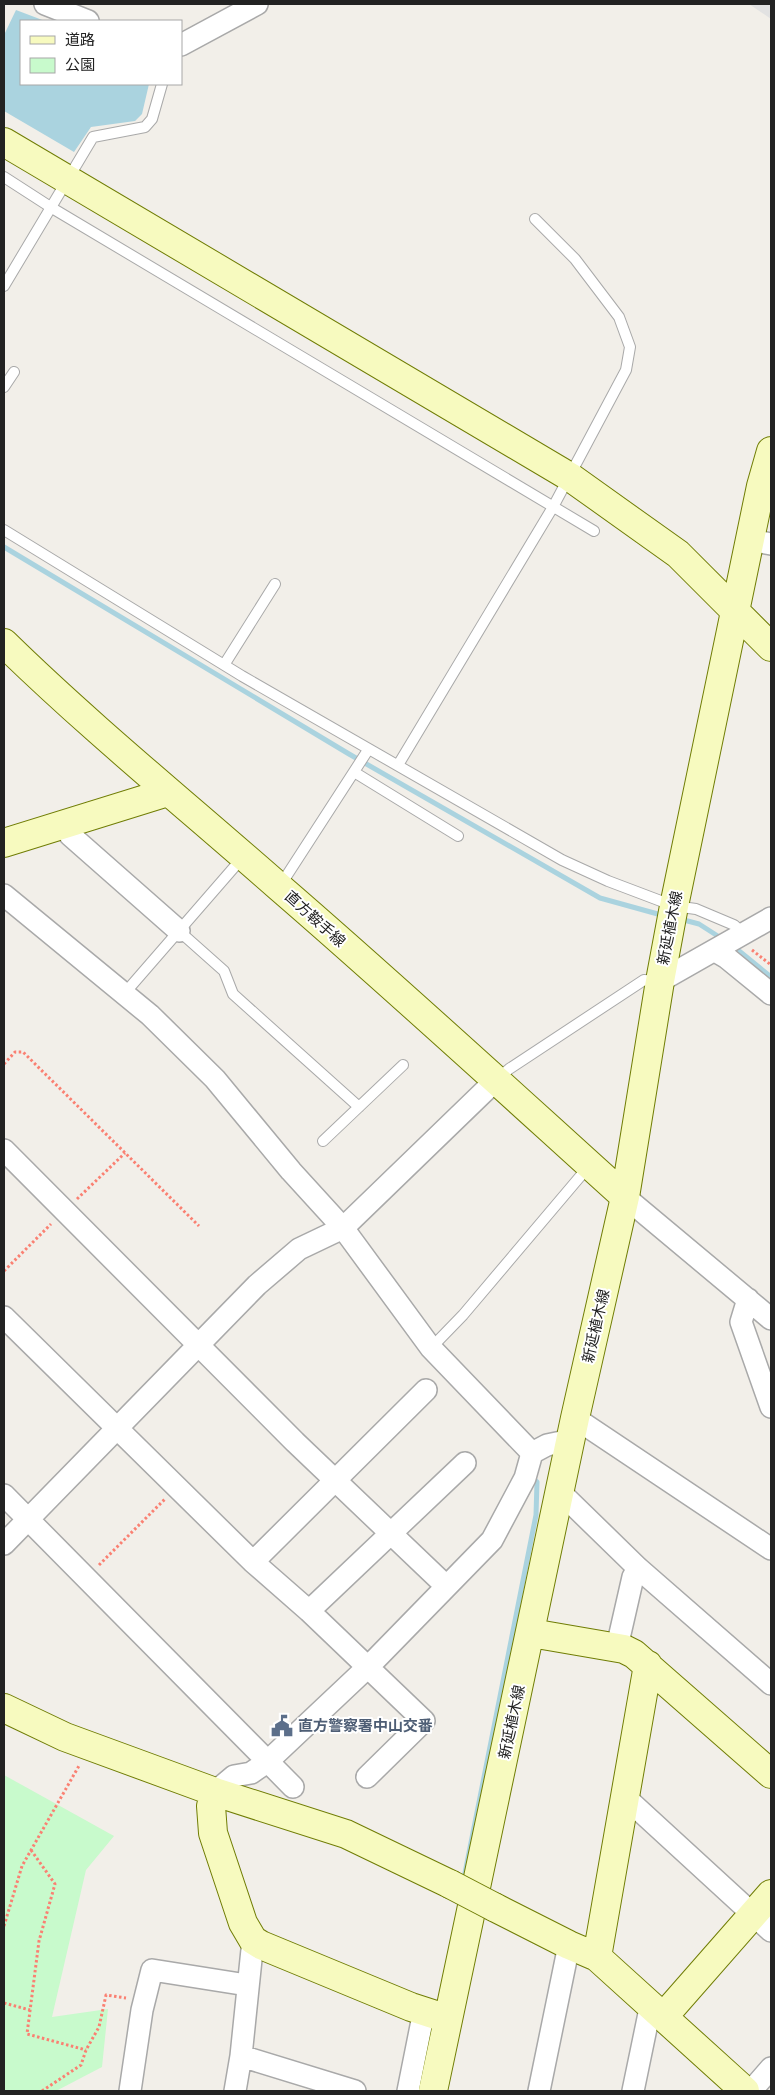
<svg xmlns="http://www.w3.org/2000/svg" width="775" height="2095" font-family="Roboto,'Noto Sans JP',sans-serif">
<style>
.park{fill:#c8facc}
.parking{fill:#e2e2e2}
.water{fill:#aad3df}
.lines{fill:none;stroke-linecap:round;stroke-linejoin:round}
.stream{stroke:#aad3df;stroke-width:5}
.lane-casing{stroke:#a9a9a9;stroke-width:12}
.street-casing{stroke:#a9a9a9;stroke-width:24}
.secondary-casing{stroke:#707d05;stroke-width:30}
.path{stroke:#fa8072;stroke-width:3;stroke-dasharray:2.5 2.5;stroke-linecap:butt}
.lane{stroke:#fff;stroke-width:10}
.street{stroke:#fff;stroke-width:21}
.secondary{stroke:#f7fabf;stroke-width:28}
.secondary-bridge-casing{stroke:#707d05;stroke-width:30;stroke-linecap:butt}
.secondary-bridge{stroke:#f7fabf;stroke-width:28}
.labels{text-anchor:middle;stroke-width:4;stroke-linejoin:round;paint-order:stroke}
.street-label{font-size:15px;fill:#222;stroke:#fff}
.service-label{font-size:15px;font-weight:bold;fill:#4e5e75;stroke:#fff;text-anchor:start}
</style>
<rect width="100%" height="100%" fill="#f2efe9"/>
<path class="park" d="M4,1775L114,1836L86,1870L52,2017L108,2009L102,2067L56,2091H4Z"/>
<path class="parking" d="M749,4H771V19Z"/>
<path class="water" d="M16,10L45,21H21V84H149L142,114L135,121L91,127L74,152L4,111V35Z"/>
<g class="lines">
<path class="stream" d="M4,547L349,754L600,898L665,916
M680,919L699,924L724,940
M733,946L771,977
M463,1883L536,1515L537,1482L533,1478"/>
<g class="lane-casing">
<path id="lane" d="M4,177L52,208L594,531
M4,286L93,137L145,127L152,119L162,84
M4,387L14,372
M4,530L242,676L562,860L608,881L674,906L696,909L734,925L744,934
M224,665L275,584
M398,765L553,507L626,370L630,347L619,317L575,259L535,219
M354,772L458,836
M280,886L368,750
M179,931L224,971L233,994L359,1107
M124,994L243,857
M497,1079L509,1069L644,980L659,981
M323,1141L403,1065
M431,1348L463,1315L589,1166"/>
</g>
<g class="street-casing">
<path id="street" d="M45,4L88,21
M181,45L257,4
M750,540L771,544
M65,824L70,835L179,931
M4,895L150,1015L215,1079L291,1171L343,1228L431,1348L532,1453
M715,951L727,958L771,994
M660,981L771,918
M4,1150L295,1442L446,1586
M625,1197L771,1319
M748,1299L741,1322L771,1407
M4,1317L253,1562L309,1611L424,1721L367,1777
M575,1418L771,1549
M560,1492L638,1568L771,1684
M4,1495L293,1787
M4,1544L257,1285L299,1249L343,1228L496,1080
M253,1562L426,1390
M309,1611L465,1463
M617,1647L633,1577L638,1568
M215,1792L234,1776L251,1773L267,1762L371,1664L492,1540L525,1478L532,1453L547,1445L571,1440
M625,1797L771,1931
M241,2056L355,2091
M130,2091L142,2010L152,1970L247,1985
M235,2091L241,2056L253,1940
M408,2091L424,2011
M539,2091L569,1945
M633,2091L651,2004
M751,2091L771,2068"/>
</g>
<g class="secondary-casing">
<path id="secondary" d="M4,142L570,477L678,554L771,647
M4,643C91,728 187,806 279,887C396,988 510,1093 625,1197
M4,843L168,792
M531,1633L624,1649L634,1654L771,1774
M4,1708L65,1737L215,1792L346,1834L450,1884
M215,1792L211,1806L213,1833L243,1923L253,1940L261,1945L411,2007L448,2019
M494,1907L569,1945L597,1957L745,2091
M597,1957L648,1665
M664,2016L771,1894
M433,2091L575,1418L625,1197L660,981L674,906L761,486L771,451"/>
</g>
<path class="path" d="M752,950L771,965
M4,1064L15,1052H23L199,1226
M77,1199L125,1153
M4,1271L51,1224
M99,1565L165,1499
M31,1850L55,1884L39,1941L27,2034L86,2050
M4,1926L22,1866L80,1764
M4,2003L30,2010
M42,2091L81,2065L86,2050L99,2027L106,1995L126,1998"/>
<use href="#lane" class="lane"/>
<use href="#street" class="street"/>
<use href="#secondary" class="secondary"/>
<g class="secondary-bridge-casing">
<path id="secondary-bridge" d="M450,1884L494,1907"/>
</g>
<use href="#secondary-bridge" class="secondary-bridge"/>
</g>
<defs>
<g id="civic-bare" transform="scale(1.725)"><path d="M-.6-6.5H3V-4.5H.6V-3L4-1V1h2V6H-6V1h2V-1L-.6-3ZM-1.2 2.5V6h2.4V2.5Z" fill="#5c6f8a" stroke="#fff" stroke-width="2.5" paint-order="stroke"/></g>
</defs>
<g fill-rule="evenodd">
<use href="#civic-bare" x="282" y="1726"/>
</g>
<g class="labels">
<g class="street-label">
<text transform="translate(315 919) rotate(42)" y="5">直方鞍手線</text>
<text transform="translate(670 928) rotate(-79)" y="5">新延植木線</text>
<text transform="translate(596 1326) rotate(-77)" y="5">新延植木線</text>
<text transform="translate(512 1722) rotate(-78)" y="5">新延植木線</text>
</g>
<g class="service-label">
<text x="298" y="1731">直方警察署中山交番</text>
</g>
</g>
<rect width="775" height="2095" fill="none" stroke="#222222" stroke-width="10"/>
<rect x="20" y="20" width="162" height="65" fill="#ffffff" stroke="#a7a7a7"/>
<rect x="30" y="36" width="25" height="8" fill="#f7fabf" stroke="#a7a7a7"/>
<text x="65" y="45" font-size="15" fill="#222222">道路</text>
<rect x="30" y="58" width="25" height="15" fill="#c8facc" stroke="#a7a7a7"/>
<text x="65" y="70" font-size="15" fill="#222222">公園</text>
</svg>
